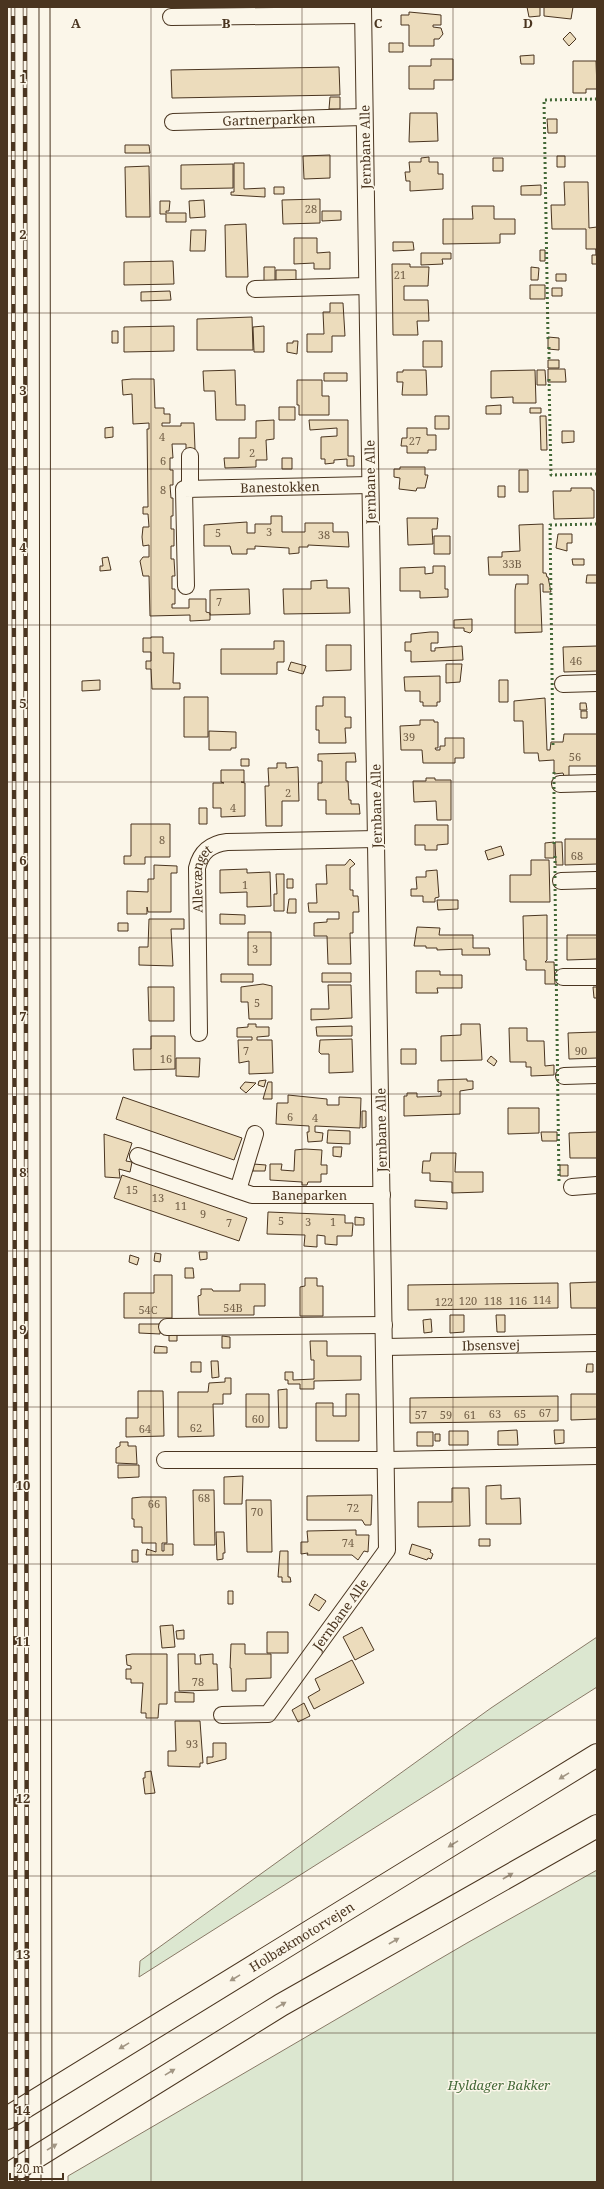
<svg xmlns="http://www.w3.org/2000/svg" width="604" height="2189" font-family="'Noto Serif',serif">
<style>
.green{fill:#dce7d0;stroke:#887966}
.building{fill:#ecdcbc;stroke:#4a3520}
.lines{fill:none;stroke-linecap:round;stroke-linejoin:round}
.minor-casing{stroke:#4a3520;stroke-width:18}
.motorway-casing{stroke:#4a3520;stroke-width:24}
.minor{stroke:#fbf6e9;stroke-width:16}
.motorway{stroke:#fbf6e9;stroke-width:22}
.tram{stroke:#4a3520;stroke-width:1}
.rail-casing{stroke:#4a3520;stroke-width:4.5}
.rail{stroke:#fbf6e9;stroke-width:3;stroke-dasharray:9;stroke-linecap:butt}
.hedge{stroke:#436837;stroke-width:3;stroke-dasharray:2 3;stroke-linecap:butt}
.oneway{fill:#a29684}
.grid{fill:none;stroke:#4a3520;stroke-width:1;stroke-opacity:0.55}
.labels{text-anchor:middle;stroke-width:3;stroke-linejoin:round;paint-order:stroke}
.number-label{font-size:11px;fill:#725f47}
.street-label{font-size:13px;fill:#4a3520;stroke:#fbf6e9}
.park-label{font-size:13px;font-style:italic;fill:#436837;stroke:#fbf6e9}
.grid-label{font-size:13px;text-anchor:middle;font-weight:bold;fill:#4a3520;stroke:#fbf6e9;stroke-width:3;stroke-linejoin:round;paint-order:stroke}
</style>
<rect width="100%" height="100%" fill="#fbf6e9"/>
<path class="green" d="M597,1637V1687L139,1977L140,1961L491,1708Z
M597,1870V2182H68V2176L467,1943Z"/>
<path class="building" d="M527,7H540V16L529,17Z
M544,7H573L571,19L544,16Z
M409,12L441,15V25H433V27L441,28L443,34L439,39H434V46H409V25H401V15H409Z
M570,32L576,39L569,46L563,39Z
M389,43H403V52H389Z
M534,55V64H521L520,56Z
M431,59H453V80H434V89H409V66H431Z
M573,61H596L597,89H586V93H573Z
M339,67L340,95L172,98L171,70Z
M330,97H340V109H329Z
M410,113H437L438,141L409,142Z
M547,119H557V133H548Z
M125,145H149L150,153H125Z
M330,155V178L304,179L303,156Z
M557,156H565V167H557Z
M429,157V162H438V174H443V189L410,191V181H406L405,172H410L409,162H421V158Z
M493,158H503V171H493Z
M234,163H244V189L265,188V197L231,195V192H234Z
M233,164V188L181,189V165Z
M149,166L150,217H126L125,167Z
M564,182H588L589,228L597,227V249H586V229H552L551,205H565Z
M541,185V195H521V186Z
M274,187H284V194H274Z
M320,199V223L283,224L282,200Z
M204,200L205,217L190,218L189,201Z
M160,201H170L169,211H166V213H186V222H166V214H160Z
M472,206H494V219H515V234H500V243L443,244V219H473Z
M322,211H341V220L322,221Z
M246,224L248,277H226L225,225Z
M191,230H206L205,251H190Z
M294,238H317V253L330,252V269H314V263L294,264Z
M393,242H413L414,250L393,251Z
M596,249L597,264H592V255H596Z
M540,250H545V261H540Z
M421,253H451V259H442L443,264L421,265Z
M173,261L174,284L124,285V262Z
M392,264H410V267H429L428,286H404V300H428L429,321H417L418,335H393Z
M264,267H275V281H264Z
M531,267L539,268L538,280H531Z
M276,270H296V282L276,283Z
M556,274H566V281H556Z
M530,285H545V299H530Z
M552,288H562V296H552Z
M170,291L171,300L141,301V292Z
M330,303H343L345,336H332V352H307V334H324L323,312H330Z
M252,317L253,350H197V319Z
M174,326V351L124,352V327Z
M264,326V352H254L253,327Z
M112,331H118V343H112Z
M548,337L559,338V350L548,349Z
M293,341H298L297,354L287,352V343H293Z
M423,341H442V367H423Z
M548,360H559V368H548Z
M548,369H565L566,382H548Z
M235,370L236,405H245V420H216L215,391H204L203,371Z
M403,370H426L427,395H402L403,382H397V372H403Z
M535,370L536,403H513V397L491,398V371Z
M537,370H545L546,385H537Z
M324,373H347V381H324Z
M132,379H154L155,408H164V414H170V423H162V426H181V423H194L195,449H186V444H172L173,458H170V470H173V485H170L171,498H173V516H171V529H174V546H171V559H174L175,576H172V589H175V604H172V608H189V599H206V612L210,613V620L190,621V615L150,616L149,576H143L140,561L143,557H149V545L143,546L142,537L143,527H149L148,514H143V507H148L147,429H149V423L133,424L132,394L123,395L122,380Z
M297,380H322V396H329V415H299V405H297Z
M501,405V414H486V406Z
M279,407H295V420H279Z
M530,408H541V413H530Z
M435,416H449V429H435Z
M540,416H546L547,450H541Z
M274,420V439L266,440L267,460H256V467L225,468L224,458H239V438H256V421Z
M309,420H348V456H354V466H347V459L334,460V463L325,464V459H321V437L337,436V428L310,430Z
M113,427V437L105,438V428Z
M407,428H427V435H436V450H428V453H407V446H401L402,438H407Z
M562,431H574V442L562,443Z
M282,458H292V469H282Z
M400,467H425V475H428L425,488H417L416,491L399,489L400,478L394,477V469H400Z
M519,470H528V492H519Z
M498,486H505V497H498Z
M571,488H592V490H594V518L554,519L553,491H571Z
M271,516H282V532H305V523H333V532H348L349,547L308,545V547H299V553L289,554V548L255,546V549H247V554H232L230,546H204V525L247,522V533H255V524H271Z
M407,518H438L437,529H432L433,544L408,545Z
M543,524V573H546L547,577H548L551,592H543V584H540L542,632L515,633V590L516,584H528V575H489L488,557H502V552L520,551L519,525Z
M558,534H572V543H567V551L556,548Z
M434,536H450V554H434Z
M108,557L111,570L100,571V566H103L102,558Z
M572,559H584V565H573Z
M433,566H445V589H448V597L420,598V591H400V568L425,567V574L433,573Z
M587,575H597V583H586Z
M327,580V588H349L350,613L284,614L283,589H311V581Z
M249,589L250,614L210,615V590Z
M472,619V631L470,633L464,631V628H454V620Z
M430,632H438V643H431V651H435V648L462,646L463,660L411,662V651H405V642H411V634Z
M151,637H163V653H174L173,683H180V689H152L151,669H146V661H151V652H143V638H151Z
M274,641H284V662H277V674H221V649H274Z
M326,645H351V670L326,671Z
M597,646V671L564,672L563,647Z
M291,662L306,666L303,674L288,670Z
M446,664H462L460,682L446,683Z
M440,676V702H437V706H423V702H420V691H405L404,677Z
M100,680V690L82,691V681Z
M499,680H508V702H499Z
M184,697H208V737H184Z
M323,697H345V717H351V728H345L346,743H319V730H316V706H323Z
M545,698L547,750H550L551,742H563L564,734H597V766H569V776H564L563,773L554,774V760L539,761L538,753H524L523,721H514V701Z
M580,703H586L587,710H580Z
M581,711H587V718H581Z
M420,720H434V722H438V748H435L436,750H440V746H445V738H464V758H455V763H423L422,750H401L400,726L420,725Z
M209,731L236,732V748H231V750H209Z
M355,753L356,762H346V781H348L349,800H351V804H359L360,814H326V800H318V783H322V761H318V754Z
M241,759H249V766H241Z
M277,763H286V768L298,767L299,801H282V826H266L265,786H269L268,768H277Z
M221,770H244V782H241L245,783V816L221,817V808H213V783H224L221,782Z
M426,778H435V780H451V820H437L436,801L414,802L413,781H426Z
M199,808H207V824H199Z
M131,824H170V857H145V864H124V856H131Z
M415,825H448V844L437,845V850H425V845H415Z
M565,839H597V864L565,865Z
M554,842V858H545V843Z
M555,842H562L563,865H556Z
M501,846L504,855L488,860L485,851Z
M350,859L355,864L350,868V890H353V896H358L359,912H353V933H350L351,964H328L327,936H314V923L327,922V919H339V912H309L308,903H317L316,884H327L326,865H345Z
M531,860H549L550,902H510V875H531Z
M154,865L177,866V873H171V912H148L147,907V914H127V891L148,892V879H154Z
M247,869V873L270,872L271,906L247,907V892L220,893V870Z
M437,870L439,897L435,898V902H423V896H411V889H417L416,877H426V871Z
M276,874H284V911H274V894H277Z
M287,879H293V888H287Z
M289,899H296V913H287Z
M437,900H458V909L438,910Z
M220,914L245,915V924H220Z
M547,915V960L545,962H554L555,984H545V970H526V960H524L523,916Z
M149,919H184V929H171L173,966L139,965V947H148Z
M118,923H128V931H118Z
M417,927L440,928L439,935H473V948H489L490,955H462V949L437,950V948H426V946H414Z
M248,932H271V965H248Z
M567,935H597V959L567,960Z
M416,971H440V975H462V988H437L438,993H416Z
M322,973H351V982H322Z
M221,974H253V982H221Z
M263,984L272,986V1019H249L248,1002H241V987Z
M328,985H351L352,1018L311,1020V1009H329Z
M148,987H174V1021H149Z
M593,987H597V998H594Z
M248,1024H256V1027H269V1036L257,1037V1040H272L273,1073L249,1074V1061L239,1063L238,1040H252V1037H237V1028L248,1027Z
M461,1024H480L482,1060L441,1061V1036L461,1035Z
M352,1026V1036H317L316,1027Z
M509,1028H527V1041H544L545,1066L554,1065V1075L531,1076V1067H526V1062H510Z
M597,1032V1058L569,1059L568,1033Z
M151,1036H175V1069L134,1070L133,1049H151Z
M352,1039L353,1072L329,1073V1054H321L319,1052L320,1040Z
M401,1049H416V1064H401Z
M491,1056L497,1061L494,1066L487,1061Z
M176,1058H200L199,1077L176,1076Z
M467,1079V1081H473V1089L460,1091V1114L404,1116V1096H407V1093H417V1097L441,1096V1091L438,1092V1080Z
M266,1080L264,1087L258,1085L259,1081Z
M245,1082L256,1083L246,1093L240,1088Z
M268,1082H272V1099H263Z
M288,1095L327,1099V1105H339V1097L361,1098L360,1128L315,1126V1132L323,1133L322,1141L308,1142L307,1132H309V1126L276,1124L277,1103H288Z
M123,1097L242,1138L234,1160L116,1119Z
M508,1108H539V1133L508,1134Z
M362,1111H366V1127L362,1128Z
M328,1130L350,1131V1144L327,1143Z
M541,1132H557V1141H542Z
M597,1132V1158H570L569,1133Z
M104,1134L132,1143L126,1161L132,1162L130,1172L119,1169L120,1178L105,1177Z
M333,1147H342L341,1157L333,1156Z
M305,1149L322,1150L321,1165H327V1174H321V1182H308L307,1185H302V1182L270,1180V1164H282L281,1170L294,1171L295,1150Z
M431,1153H456L455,1172H483V1192L452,1193V1182L430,1181V1173H422L423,1161H430Z
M253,1164L266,1165L265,1171H253Z
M560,1165H568V1176H560Z
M122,1175L247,1218L239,1241L114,1198Z
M415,1200L447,1202V1209L415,1207Z
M268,1212L345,1215V1223H353L352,1236H337V1245L325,1244V1236L317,1235V1247L304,1246L305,1235L267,1234Z
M355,1217L364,1218V1225H355Z
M199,1252H207V1259L200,1260Z
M155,1253L161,1254L160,1262L154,1261Z
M130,1255L139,1258L137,1265L129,1262Z
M185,1268H193L194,1278H185Z
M154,1275H172V1318H124V1293H154Z
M305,1278H317V1286H323V1316H300V1287L305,1286Z
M597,1282V1308H571L570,1283Z
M558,1283V1308L408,1310V1285Z
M240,1284H265V1306H254V1315H199L198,1296L201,1295V1289H212L213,1291H240Z
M450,1315H464V1332L450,1333Z
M496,1315H505V1332H497Z
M431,1319L432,1332L424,1333L423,1320Z
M139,1324H160V1334L139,1333Z
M169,1333H177V1341H169Z
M222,1336L230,1337V1348H222Z
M310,1341H327V1356H361V1380L314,1381V1389H300V1384H288V1380H285V1372H293V1380L314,1379V1360H311Z
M155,1346L167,1347V1353H154Z
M211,1361H218L219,1377L212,1378Z
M191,1362H201V1372H191Z
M587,1364H593V1372H586Z
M225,1378H231V1394H223V1404H213L214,1436L178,1437V1392H208L209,1383L225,1382Z
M287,1389V1428H279L278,1390Z
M138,1391H163L164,1436L126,1437V1418H138Z
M246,1394H269V1427H246Z
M346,1394H359V1441H316V1403H333V1416H346Z
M571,1394H597V1419L571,1420Z
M558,1396V1421L410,1423V1398Z
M517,1430L518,1445H498V1431Z
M554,1430H564V1443L555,1444Z
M449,1431H468V1445H449Z
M417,1432H433V1446H417Z
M435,1434H440V1441H435Z
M120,1442H128V1446H136L137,1464L116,1463V1448L120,1446Z
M118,1465H139V1477L118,1478Z
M243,1476L242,1504H224V1477Z
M501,1485V1499L520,1498L521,1524H486V1486Z
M452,1488H469L470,1526L418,1527V1502H452Z
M193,1490H214L215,1545H194Z
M372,1495L371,1525H365L362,1520H307V1496Z
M142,1497H166L167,1543H162V1551H164V1544H173V1555H146L147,1549L156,1552V1543H142V1527H134V1519H132V1498Z
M246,1500H271L272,1552H247Z
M356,1530V1535H369L368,1552L364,1551L358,1560L352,1555H307L308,1553L301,1554V1542H308L307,1531Z
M216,1532H224L225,1553H223V1559L217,1560Z
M479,1539H490V1546H479Z
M412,1544L431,1550L430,1552L433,1554L431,1559L428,1558L427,1560L409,1554Z
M132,1550H138V1562H132Z
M280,1551H288V1577H290L291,1582H282V1577H278Z
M228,1591H233V1604H228Z
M315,1594L326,1601L319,1611L309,1605Z
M173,1625L175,1647L162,1648L160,1626Z
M362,1627L374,1650L355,1660L343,1637Z
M184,1630V1639H177L176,1631Z
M267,1632H288V1653H267Z
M231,1644H245V1654H271V1678L246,1679V1691H232L231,1668H230Z
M132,1654H167V1704H159L158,1718H146V1713H141L143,1683H131V1679H126V1669H131V1666L127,1665L126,1655Z
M178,1654H195V1664H201L200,1655L213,1654V1664H217L218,1690L179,1691Z
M352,1660L364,1683L314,1709L308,1697L320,1690L315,1679Z
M175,1692L194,1693V1702H175Z
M304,1703L310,1716L298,1722L292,1710Z
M175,1721H200L203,1763H200V1767L168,1766V1751H176Z
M213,1743H226V1759L207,1764V1757H213Z
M151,1771L155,1793L145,1794L143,1778H145V1772Z"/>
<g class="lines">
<g class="minor-casing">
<g id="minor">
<path d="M171,17L363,15"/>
<path id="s1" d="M173,122L364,117"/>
<path d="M255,289L367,286"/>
<path d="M190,456V489"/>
<path id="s2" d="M186,586L184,489L370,485"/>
<path d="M563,684L597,683"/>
<path d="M560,784L597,783"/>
<path d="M561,881L597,880"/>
<path d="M563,977H597"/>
<path id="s3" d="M199,1033L197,868C201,851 211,844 227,842L376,839"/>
<path d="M564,1076L597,1075"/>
<path id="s4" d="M138,1156L252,1195H382"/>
<path d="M572,1187L597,1185"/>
<path d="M238,1190L255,1134"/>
<path d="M167,1327L384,1325"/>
<path id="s5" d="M384,1347L597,1343"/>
<path d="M165,1460H386L597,1456"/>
<path id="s6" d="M222,1715L268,1714L387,1550L363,7"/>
</g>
</g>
<g class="motorway-casing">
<g id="motorway">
<path id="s7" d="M7,2118L597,1755"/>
<path d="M7,2175L281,2005L597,1826"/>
</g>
</g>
<use href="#minor" class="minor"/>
<use href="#motorway" class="motorway"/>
<path class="tram" d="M39,7L41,2182
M50,7L52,2182"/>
<g class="rail-casing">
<path id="rail" d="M13,7L16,2182
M25,7L27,2182"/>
</g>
<use href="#rail" class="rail"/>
<path class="hedge" d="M548,339L544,100L597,99
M549,347V361
M549,379L551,475L597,474
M553,745L550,525L597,524
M554,772V845
M555,856V879
M555,884L559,1182"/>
</g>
<defs><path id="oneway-solid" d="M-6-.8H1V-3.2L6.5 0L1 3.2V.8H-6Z"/></defs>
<g class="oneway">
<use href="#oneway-solid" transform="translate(564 1776) rotate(148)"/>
<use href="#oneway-solid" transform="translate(453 1844) rotate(148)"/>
<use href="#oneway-solid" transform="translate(508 1876) rotate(-30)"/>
<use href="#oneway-solid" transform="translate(394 1941) rotate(-30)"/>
<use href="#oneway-solid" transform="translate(235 1978) rotate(149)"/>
<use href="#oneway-solid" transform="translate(281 2005) rotate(-30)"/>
<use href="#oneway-solid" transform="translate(124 2046) rotate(149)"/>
<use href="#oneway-solid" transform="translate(170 2072) rotate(-31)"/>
<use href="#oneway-solid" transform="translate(52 2147) rotate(-32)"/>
</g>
<path class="grid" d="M151,7V2182M302,7V2182M453,7V2182M7,156H597M7,313H597M7,469H597M7,625H597M7,782H597M7,938H597M7,1094H597M7,1251H597M7,1407H597M7,1564H597M7,1720H597M7,1876H597M7,2033H597"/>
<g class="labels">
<g class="number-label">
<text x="311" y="213">28</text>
<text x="400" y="279">21</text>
<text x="162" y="441">4</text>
<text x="415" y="445">27</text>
<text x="252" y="457">2</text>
<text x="163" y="465">6</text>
<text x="163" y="494">8</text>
<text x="269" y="536">3</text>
<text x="218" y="537">5</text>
<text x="324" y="539">38</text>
<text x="512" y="568">33B</text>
<text x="219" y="606">7</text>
<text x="576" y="665">46</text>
<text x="409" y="741">39</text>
<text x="575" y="761">56</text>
<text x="288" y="797">2</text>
<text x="233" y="812">4</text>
<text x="162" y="844">8</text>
<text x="577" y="860">68</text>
<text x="245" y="889">1</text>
<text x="255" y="953">3</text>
<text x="257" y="1007">5</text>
<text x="246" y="1055">7</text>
<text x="581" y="1055">90</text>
<text x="166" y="1063">16</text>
<text x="290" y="1121">6</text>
<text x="315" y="1122">4</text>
<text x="132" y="1194">15</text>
<text x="158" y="1202">13</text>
<text x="181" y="1210">11</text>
<text x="203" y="1218">9</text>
<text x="281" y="1225">5</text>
<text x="308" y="1226">3</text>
<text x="333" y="1226">1</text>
<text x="229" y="1227">7</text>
<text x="542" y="1304">114</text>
<text x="468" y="1305">120</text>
<text x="493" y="1305">118</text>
<text x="518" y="1305">116</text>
<text x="444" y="1306">122</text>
<text x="233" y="1312">54B</text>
<text x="148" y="1314">54C</text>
<text x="545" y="1417">67</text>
<text x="495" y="1418">63</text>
<text x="520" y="1418">65</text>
<text x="421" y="1419">57</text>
<text x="446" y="1419">59</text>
<text x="470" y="1419">61</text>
<text x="258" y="1423">60</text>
<text x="196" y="1432">62</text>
<text x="145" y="1433">64</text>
<text x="204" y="1502">68</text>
<text x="154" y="1508">66</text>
<text x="353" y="1512">72</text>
<text x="257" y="1516">70</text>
<text x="348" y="1547">74</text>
<text x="198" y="1686">78</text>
<text x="192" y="1748">93</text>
</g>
<g class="street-label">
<text dy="5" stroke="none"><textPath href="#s1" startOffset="96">Gartnerparken</textPath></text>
<text transform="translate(365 147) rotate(-91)" y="5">Jernbane Alle</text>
<text transform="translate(370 482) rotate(-91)" y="5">Jernbane Alle</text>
<text dy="5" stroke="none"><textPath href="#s2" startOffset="193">Banestokken</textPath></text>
<text transform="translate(376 806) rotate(-91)" y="5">Jernbane Alle</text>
<text dy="5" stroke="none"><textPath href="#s3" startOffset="155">Allevænget</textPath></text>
<text transform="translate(381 1130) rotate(-91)" y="5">Jernbane Alle</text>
<text dy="5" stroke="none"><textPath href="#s4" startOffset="178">Baneparken</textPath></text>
<text dy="5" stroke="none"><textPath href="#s5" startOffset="107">Ibsensvej</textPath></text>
<text dy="5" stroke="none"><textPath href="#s6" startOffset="169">Jernbane Alle</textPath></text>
<text dy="5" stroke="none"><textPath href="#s7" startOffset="346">Holbækmotorvejen</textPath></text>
</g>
<g class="park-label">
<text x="499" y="2090">Hyldager Bakker</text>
</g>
</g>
<g class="grid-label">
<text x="76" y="28">A</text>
<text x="226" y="28">B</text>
<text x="378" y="28">C</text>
<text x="528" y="28">D</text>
<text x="23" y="83">1</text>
<text x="23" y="239">2</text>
<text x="23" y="395">3</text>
<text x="23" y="552">4</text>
<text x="23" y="708">5</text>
<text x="23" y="865">6</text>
<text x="23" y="1021">7</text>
<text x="23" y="1177">8</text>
<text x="23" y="1334">9</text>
<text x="23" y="1490">10</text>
<text x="23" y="1646">11</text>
<text x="23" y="1803">12</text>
<text x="23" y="1959">13</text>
<text x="23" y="2115">14</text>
</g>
<rect width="604" height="2189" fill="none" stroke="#4a3520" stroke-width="16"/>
<path d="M10 2173v6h53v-6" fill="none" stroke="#4a3520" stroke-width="2"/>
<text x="16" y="2173" font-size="12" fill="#4a3520" stroke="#fbf6e9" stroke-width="3" paint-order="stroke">20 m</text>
</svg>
